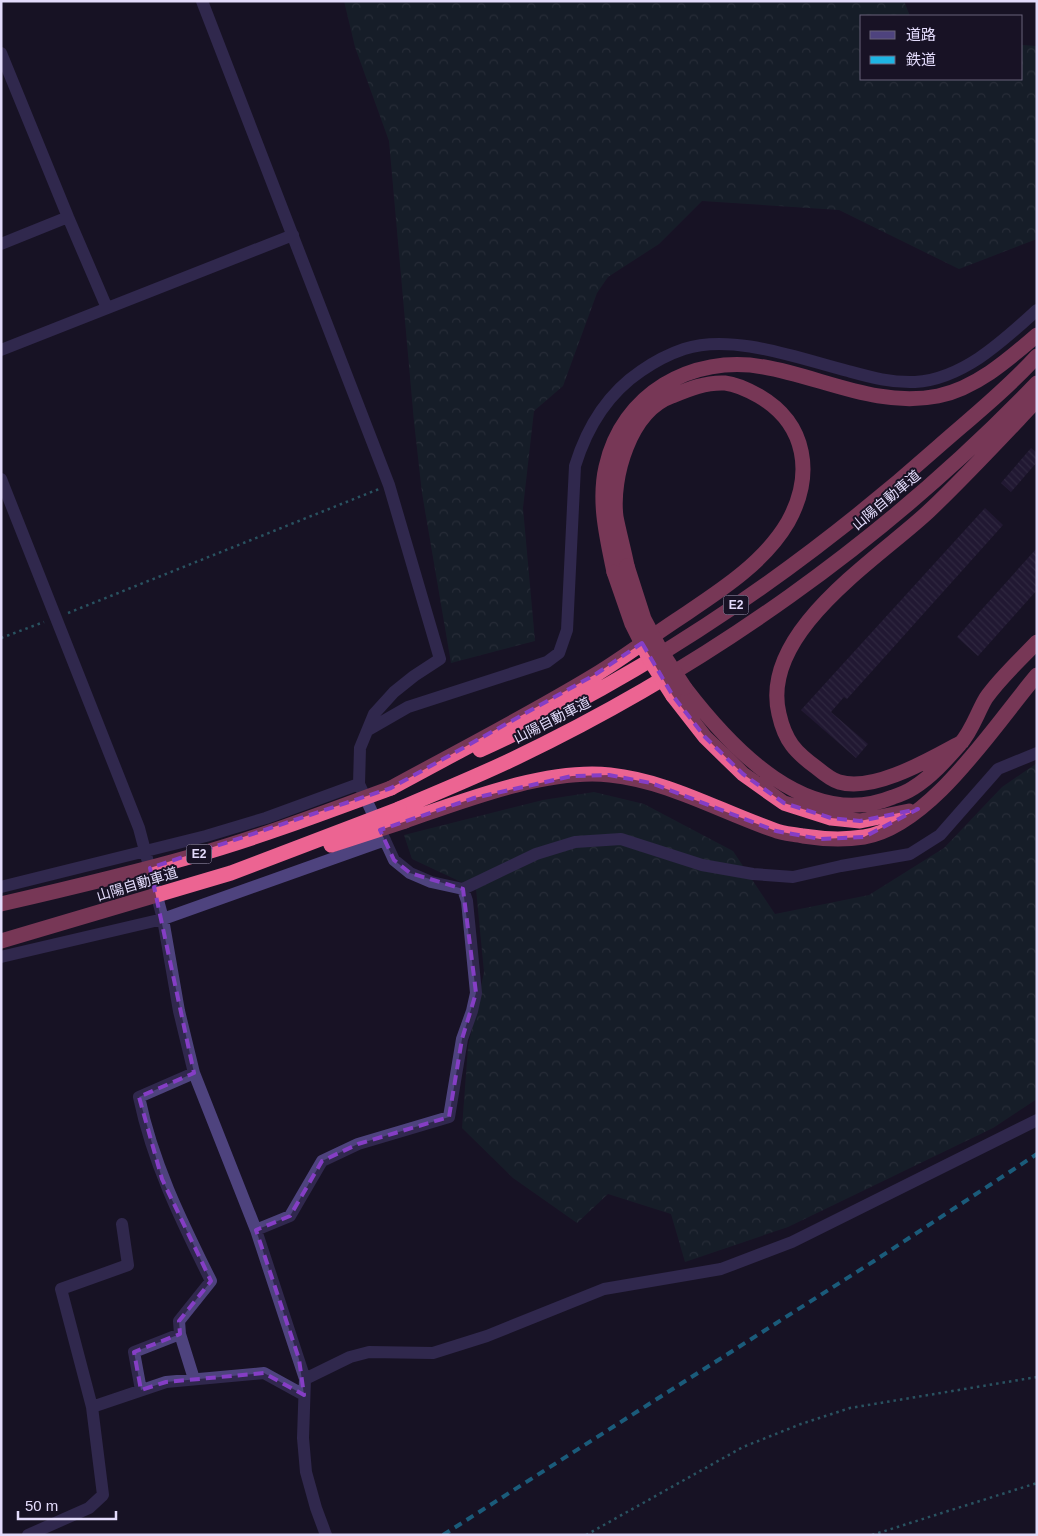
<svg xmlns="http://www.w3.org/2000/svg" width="1038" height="1536" font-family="Arial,'Noto Sans JP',sans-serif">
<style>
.forest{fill:url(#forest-crowns)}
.building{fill:url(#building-back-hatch)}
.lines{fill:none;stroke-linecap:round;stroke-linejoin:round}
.path{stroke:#3fa2ab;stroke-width:2.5;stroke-dasharray:2.5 4;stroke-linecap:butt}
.minor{stroke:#4e437e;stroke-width:12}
.highway{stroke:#ec6492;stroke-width:15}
.rail{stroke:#1eb4e3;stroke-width:4;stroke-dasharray:8 6;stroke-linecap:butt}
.highway-bridge{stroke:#ec6492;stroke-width:15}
.marked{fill:none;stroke:#853ec5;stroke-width:4;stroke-dasharray:10 6;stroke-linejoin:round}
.labels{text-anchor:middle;stroke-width:4;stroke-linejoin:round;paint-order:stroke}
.shield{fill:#181225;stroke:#a69fbb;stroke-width:1}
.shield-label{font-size:12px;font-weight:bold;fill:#e3dbfb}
.street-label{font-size:14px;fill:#e3dbfb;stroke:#181225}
</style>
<defs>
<pattern id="forest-crowns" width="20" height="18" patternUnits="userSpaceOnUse" patternTransform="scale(1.25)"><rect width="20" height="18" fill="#162c2e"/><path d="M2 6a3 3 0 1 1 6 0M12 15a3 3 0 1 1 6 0" fill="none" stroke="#384a4d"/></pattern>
<pattern id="building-back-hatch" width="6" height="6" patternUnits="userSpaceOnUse" patternTransform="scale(1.25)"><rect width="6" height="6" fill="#2d2144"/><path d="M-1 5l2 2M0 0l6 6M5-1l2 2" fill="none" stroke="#4b4160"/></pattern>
</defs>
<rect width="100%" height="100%" fill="#181225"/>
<path class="forest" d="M344,1H904L910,16H862V79H1022V45L1037,46V239L959,269L839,210L702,201L659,244L608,277L597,293L563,386L534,411L523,508L535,641L451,663L422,493L414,422L389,141L355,47Z
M1037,763V1099L993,1128L788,1227L685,1262L671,1214L608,1194L577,1223L513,1178L462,1128L468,1047L484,972L476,889L412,859L404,835L543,800L594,792L644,804L733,851L775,914L869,895L944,848L1002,787Z"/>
<path class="building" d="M1031,448L1037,453V462L1011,492L1001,483Z
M985,508L1003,525L847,699L844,697L831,712L868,744L856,758L801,710Z
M1037,548V590L978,656L957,637Z"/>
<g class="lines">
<path class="path" d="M68,613L379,489
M1,638L44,622
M586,1535L743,1447L801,1424L850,1408L1037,1377
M872,1535L1037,1483"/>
<path class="minor" d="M202,1L389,485L440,659L414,676L394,692L374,714L360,748L359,784L394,860L410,873L431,882L463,889L536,854L575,842L621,839L702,865L753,874L793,877L841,866L910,854L940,835L998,769L1037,753
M1,53L68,217
M1,244L68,217L107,308
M1,350L293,235
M1,479L139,828L163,919L179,1011L194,1073L256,1230L305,1379L303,1438L306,1472L316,1508L326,1535
M368,730L408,707L547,662L559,653L567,630L575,466C587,427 607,394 641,371C654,362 669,354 684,349C733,333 800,359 848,371C870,377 891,383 915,382C963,379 1003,341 1037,310
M1,887L206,836L266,818L359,784
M1,957L163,919L385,840
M256,1230L290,1216L322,1161L358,1144L449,1117L462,1039L472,1011L476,993L467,901L463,889
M194,1379L180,1334L179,1321L211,1281C181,1220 153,1164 139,1097L194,1073
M305,1379L350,1357L369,1352L433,1353L487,1336L604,1289L721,1269L792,1242L1037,1120
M141,1390L134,1352L180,1334
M92,1407L61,1289L128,1265L122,1224
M28,1535L89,1508L103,1495L92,1407L166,1382L264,1373L304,1395"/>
<path class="highway" d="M614,572C607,538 598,502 606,467C622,394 692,354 764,367C822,377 877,408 938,396C976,388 1008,360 1037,335
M685,688C731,748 808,832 893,797C899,795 907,792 913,788C931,777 946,760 960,744C972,731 977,713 986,698C1000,678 1020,660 1037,642
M673,696L705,737L743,774L784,803L831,818L860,821L909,811
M962,742C932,758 874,793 839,782C832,780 823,773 817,768C795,752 785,741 779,714C759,632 878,559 929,511C966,476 1001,438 1037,400
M480,750C647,674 802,568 939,446C972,417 1007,389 1037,356
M391,788C459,751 529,715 595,675C623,658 648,639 675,621C715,594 763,565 788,522C814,475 807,424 759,396C750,391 735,384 725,383C706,382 689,389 672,396C630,411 611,477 616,517C619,533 624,550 627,566
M399,809C436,793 473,778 509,761C705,668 886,540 1037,383
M405,821C463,801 547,768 610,775C668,781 719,811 774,830C783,834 794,834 803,836C822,839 844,840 864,837C931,826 995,724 1037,675"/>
<path class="rail" d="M443,1535L874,1261L1037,1154"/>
<path class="highway-bridge" d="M627,566L644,619L661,651L685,688
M614,572L632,624L650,660L673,696
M331,845L405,821
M1,904C66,889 130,874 193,856C260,837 326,812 391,788
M1,941L231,873L399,809"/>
</g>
<path d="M0 0H1038V1536H0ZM642,643L673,696L705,737L743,774L784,803L831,818L860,821L918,809L864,837L820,839L776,831L651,783L609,775L572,776L474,798L380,830L394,860L410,873L463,889L476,993L462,1039L449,1117L358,1144L322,1161L290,1216L256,1230L299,1359L304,1395L264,1373L166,1382L141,1390L134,1352L180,1334L179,1321L211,1281L162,1179L139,1097L194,1073L150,868L391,788L596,674Z" fill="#181225" fill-opacity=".55" fill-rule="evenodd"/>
<path class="marked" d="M642,643L673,696L705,737L743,774L784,803L831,818L860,821L918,809L864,837L820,839L776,831L651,783L609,775L572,776L474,798L380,830L394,860L410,873L463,889L476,993L462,1039L449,1117L358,1144L322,1161L290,1216L256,1230L299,1359L304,1395L264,1373L166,1382L141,1390L134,1352L180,1334L179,1321L211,1281L162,1179L139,1097L194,1073L150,868L391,788L596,674Z"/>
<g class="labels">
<g class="shield">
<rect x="723.5" y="595.5" width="25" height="19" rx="4"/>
<rect x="186.5" y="844.5" width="25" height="19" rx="4"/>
</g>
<g class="shield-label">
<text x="736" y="609">E2</text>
<text x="199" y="858">E2</text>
</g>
<g class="street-label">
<text transform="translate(886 500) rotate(-40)" y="5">山陽自動車道</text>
<text transform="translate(552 720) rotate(-27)" y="5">山陽自動車道</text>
<text transform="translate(137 884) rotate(-17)" y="5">山陽自動車道</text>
</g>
</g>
<rect width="1038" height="1536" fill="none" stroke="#e3dbfb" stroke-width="5"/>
<rect x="860" y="15" width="162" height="65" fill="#181225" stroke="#69627b"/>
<rect x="870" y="31" width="25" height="8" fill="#4e437e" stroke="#69627b"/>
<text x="906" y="40" font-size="15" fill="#e3dbfb">道路</text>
<rect x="870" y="56" width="25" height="8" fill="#1eb4e3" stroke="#69627b"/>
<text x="906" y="65" font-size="15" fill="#e3dbfb">鉄道</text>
<path d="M18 1511v8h98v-8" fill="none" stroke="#e3dbfb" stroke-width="2.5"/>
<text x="25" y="1511" font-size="15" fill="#e3dbfb" stroke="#181225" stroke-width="4" paint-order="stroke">50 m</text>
</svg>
